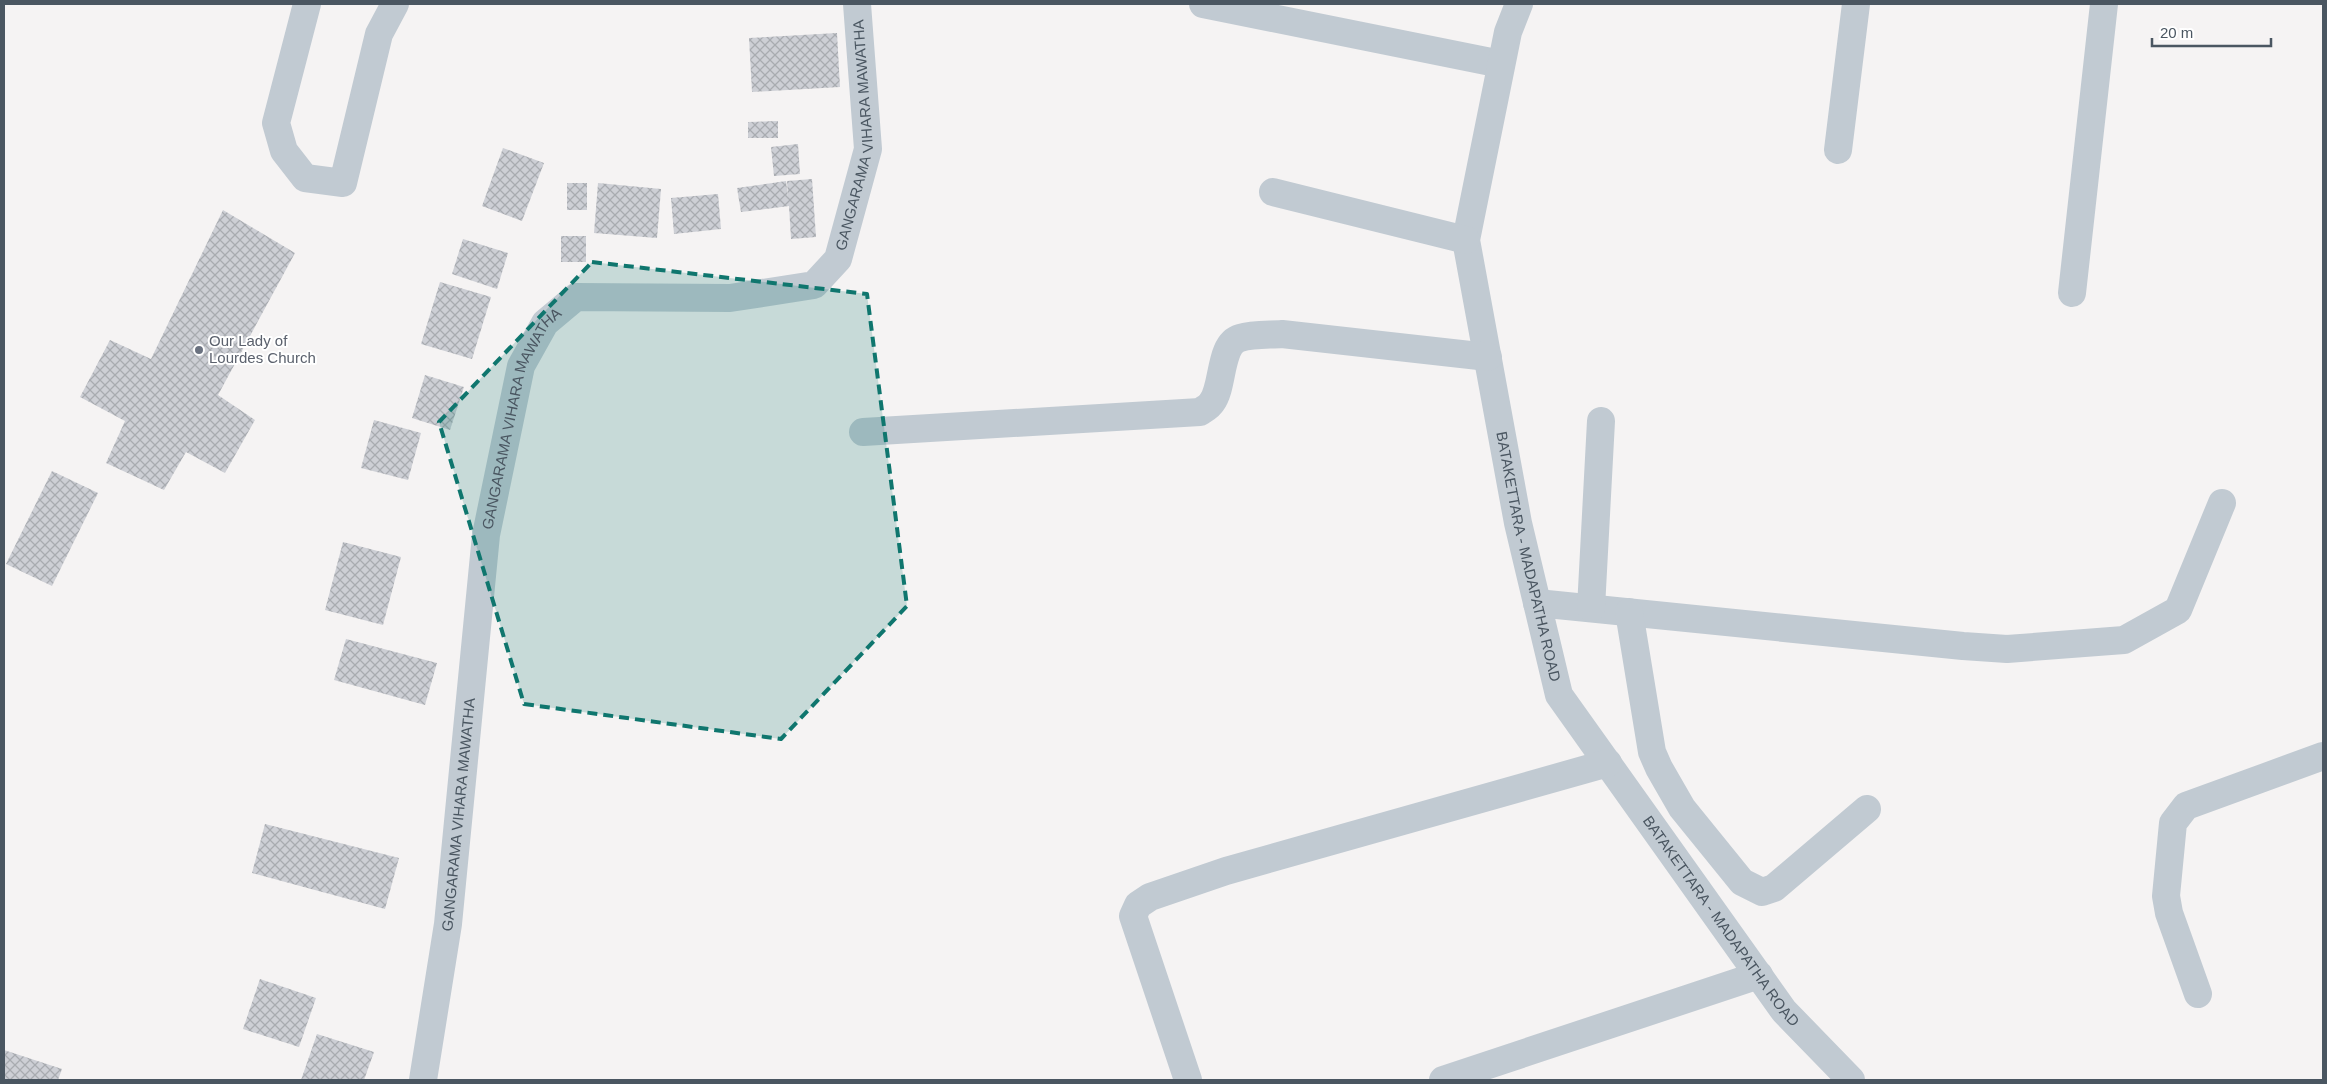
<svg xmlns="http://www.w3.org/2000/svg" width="2327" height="1084" font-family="Arial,sans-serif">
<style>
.building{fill:url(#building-cross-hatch)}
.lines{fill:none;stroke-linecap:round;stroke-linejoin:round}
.minor{stroke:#c1cad2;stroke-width:28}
.marked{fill:#0f766e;fill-opacity:0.2;stroke:#0f766e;stroke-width:4;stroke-dasharray:10 6;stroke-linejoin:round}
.worship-dot{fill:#6b7280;stroke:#fff;stroke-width:2}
.labels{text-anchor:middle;stroke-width:4;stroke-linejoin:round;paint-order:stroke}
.street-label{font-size:15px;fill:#4a5661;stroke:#fff}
.worship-label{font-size:15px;fill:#5b616d;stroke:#fff;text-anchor:start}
</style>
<defs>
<pattern id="building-cross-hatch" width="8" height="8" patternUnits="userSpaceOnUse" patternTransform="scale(1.25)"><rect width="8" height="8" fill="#cdcfd5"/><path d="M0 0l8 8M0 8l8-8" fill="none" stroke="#a8abb0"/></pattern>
</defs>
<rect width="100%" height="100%" fill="#f5f3f3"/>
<path class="building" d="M837,33L840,87L752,92L749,38Z
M778,121V138H748V122Z
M798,144L800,174L774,176L771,147Z
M503,148L544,163L522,221L482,206Z
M812,179L816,237L791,239L789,206L741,212L737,188L786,181L788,197L787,181Z
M567,183H587V210H567Z
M598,183L661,189L657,238L594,233Z
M718,194L721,229L674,234L671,198Z
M223,210L295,253L218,395L255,420L225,473L186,452L164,490L106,463L125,421L80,397L110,340L151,359Z
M561,236H586V262H561Z
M463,239L508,253L497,289L452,274Z
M440,282L491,297L472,359L421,344Z
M425,375L464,387L450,430L412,418Z
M374,420L421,433L408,480L361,468Z
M52,471L98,493L52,586L6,564Z
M343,542L401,557L383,625L325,610Z
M346,639L437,663L425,705L334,680Z
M265,824L399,858L385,909L252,873Z
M260,979L316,998L299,1047L243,1029Z
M317,1034L374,1052L364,1080H301Z
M4,1050L62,1069L58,1080H4Z"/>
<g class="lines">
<g class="minor">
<path d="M307,4L276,123L284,151L305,178L343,183L379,34L395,4"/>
<path d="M1203,4L1501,64"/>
<path id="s1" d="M1519,4L1508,32L1466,240L1518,523L1559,695L1784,1011L1851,1080"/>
<path d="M1838,150L1856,4"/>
<path d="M1273,192L1466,240"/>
<path d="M2072,293L2104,4"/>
<path d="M863,432L1200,412C1204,409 1209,407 1212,402C1224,386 1219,344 1240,338C1253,334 1269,335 1282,334L1488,357"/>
<path d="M1537,603L1963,646L2007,649L2124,640L2178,610L2222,503"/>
<path d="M1591,608L1601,421"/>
<path d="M1629,612L1652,752L1659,768L1682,808L1742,882L1762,892L1774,888L1867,809"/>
<path d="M2198,994L2169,913L2166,896L2173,823L2186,806L2323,756"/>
<path id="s2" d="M423,1080L448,924L486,535L521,366L545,323L576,297L730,298L814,285L838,259L868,149L857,4"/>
<path d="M1188,1080L1133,916L1138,905L1150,897L1226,871L1608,763"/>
<path d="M1443,1080L1759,975"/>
</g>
</g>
<path class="marked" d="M592,262L867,294L907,606L781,739L524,704L439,422Z"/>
<circle class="worship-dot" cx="199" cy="350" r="5"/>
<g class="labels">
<g class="street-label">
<text dy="5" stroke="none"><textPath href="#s2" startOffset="1212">GANGARAMA VIHARA MAWATHA</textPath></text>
<text dy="5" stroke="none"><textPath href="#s2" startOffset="672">GANGARAMA VIHARA MAWATHA</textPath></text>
<text dy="5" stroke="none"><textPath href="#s1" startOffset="565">BATAKETTARA - MADAPATHA ROAD</textPath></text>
<text dy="5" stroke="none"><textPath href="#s2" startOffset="268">GANGARAMA VIHARA MAWATHA</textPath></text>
<text dy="5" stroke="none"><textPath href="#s1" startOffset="985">BATAKETTARA - MADAPATHA ROAD</textPath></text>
</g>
<g class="worship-label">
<text x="209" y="346">Our Lady of<tspan x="209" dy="17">Lourdes Church</tspan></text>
</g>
</g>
<rect width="2327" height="1084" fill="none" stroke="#4a5661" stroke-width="10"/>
<path d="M2152 38v8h119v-8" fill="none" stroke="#4a5661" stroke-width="2.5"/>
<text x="2160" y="38" font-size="15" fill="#4a5661" stroke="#ffffff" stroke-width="4" paint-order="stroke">20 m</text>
</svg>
